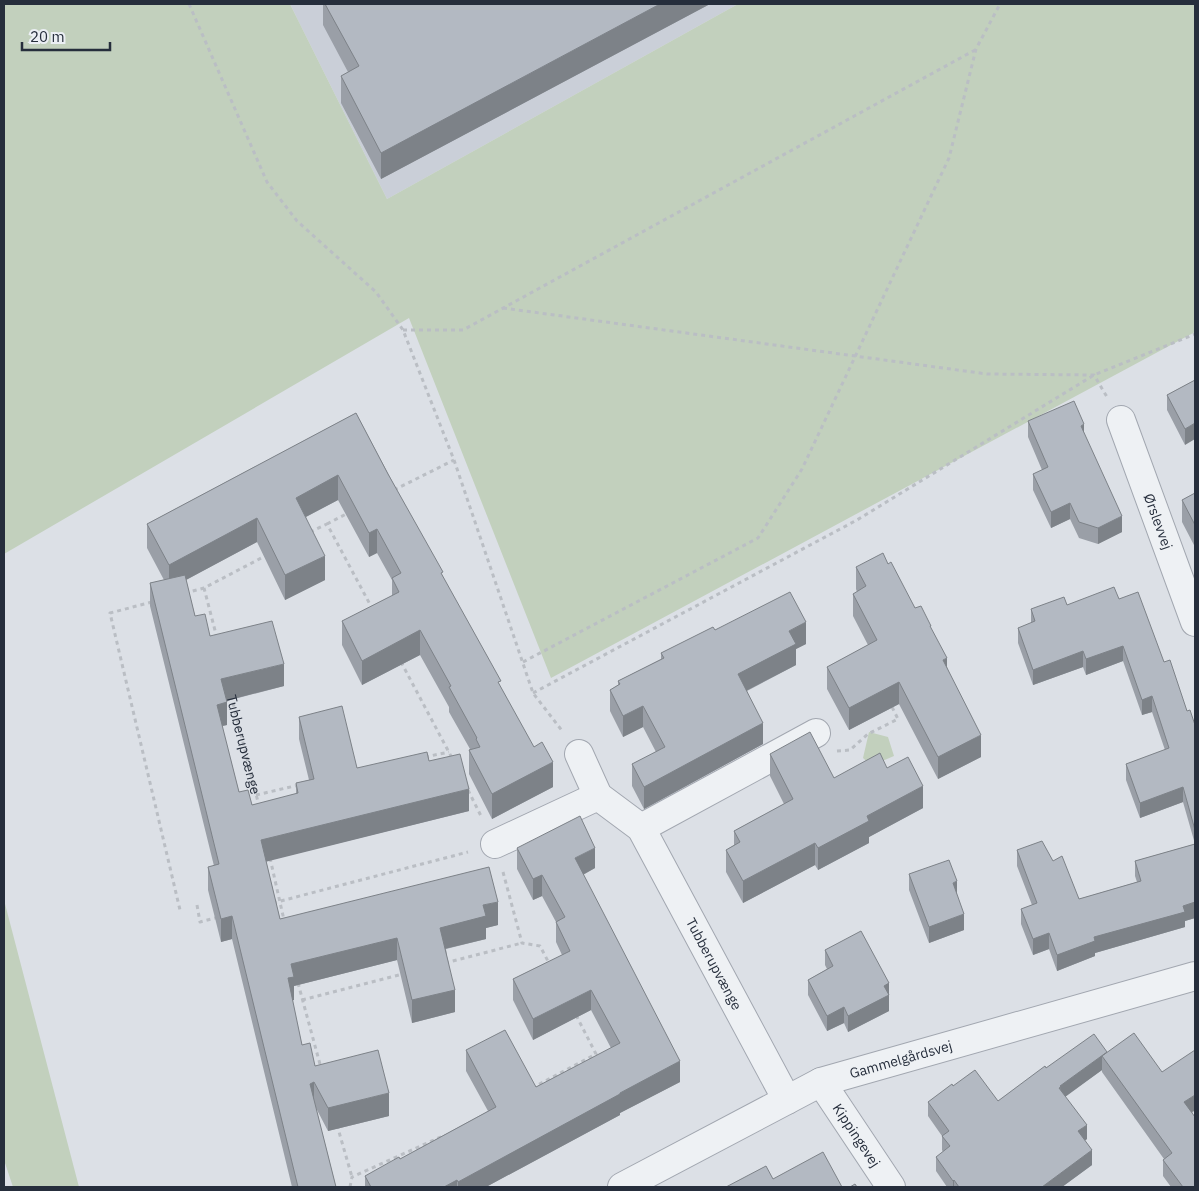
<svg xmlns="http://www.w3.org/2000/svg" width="1199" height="1191" font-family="'IBM Plex Sans',sans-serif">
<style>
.built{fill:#cacfd8}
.green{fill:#c2d0bd}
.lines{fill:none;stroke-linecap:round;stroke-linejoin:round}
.minor-casing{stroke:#a2a7b0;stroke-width:30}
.path{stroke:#babec4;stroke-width:3;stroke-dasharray:4 4;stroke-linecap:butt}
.minor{stroke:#eef1f4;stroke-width:28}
.wall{fill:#9a9fa7}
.shaded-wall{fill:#7d8288}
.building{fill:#b3b9c2;stroke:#7d8288}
.labels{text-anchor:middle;stroke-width:4;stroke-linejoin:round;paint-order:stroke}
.street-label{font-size:14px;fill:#262e3c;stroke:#ebeff4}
</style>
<rect width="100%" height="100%" fill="#dce0e6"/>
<path class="built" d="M290,4H738L387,199Z"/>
<path class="green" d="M4,4H290L387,199L738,4H1195V332L551,678L409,318L4,554Z
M869,732L888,737L894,756L880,762L873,767L863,758Z
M4,900L79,1187H13L4,1160Z"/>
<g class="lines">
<g class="minor-casing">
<g id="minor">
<path id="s2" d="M1121,420L1195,622"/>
<path id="s3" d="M579,754L598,796L641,828L787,1100"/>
<path d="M641,828L816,733"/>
<path d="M495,844L598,796"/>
<path id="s4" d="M821,1082L891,1187"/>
<path id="s5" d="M622,1187L821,1082L1195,976"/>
</g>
</g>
<g class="path">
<path d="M189,4L267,182L297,221L376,292L403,330L454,460L533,693L563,732"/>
<path d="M503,308L987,374L1094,375L1107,397"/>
<path d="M403,330H463L975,50"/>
<path d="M394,490L454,460"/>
<path d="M327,524L348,513"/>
<path d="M310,532L327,524L373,610"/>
<path d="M185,593L204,588"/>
<path d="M152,602L110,613L180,910"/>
<path d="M217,638L204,588L267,555"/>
<path d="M401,662L452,758"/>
<path d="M523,662L758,538L802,469L949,158L976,49L1000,4"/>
<path d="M533,693L857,520L1094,375L1195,334"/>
<path id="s1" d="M231,695L259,806"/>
<path d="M837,751L850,750L868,734L898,719L891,705"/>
<path d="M425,757L449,752"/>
<path d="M468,790L482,818"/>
<path d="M256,795L299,785"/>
<path d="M270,858L284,920"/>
<path d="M503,872L522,943L540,946L550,965"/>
<path d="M273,903L468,852"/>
<path d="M197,905L200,922L219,917"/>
<path d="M445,963L522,943"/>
<path d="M298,983L321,1068"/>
<path d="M302,1000L403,974"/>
<path d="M532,1088L596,1054L576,1015"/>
<path d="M337,1125L352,1177"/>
<path d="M350,1187L352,1177L445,1135"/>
</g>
<use href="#minor" class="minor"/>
</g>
<path class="wall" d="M323,4H710L381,179L341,103V76L348,72L323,25Z
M1195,380L1185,445L1167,410V395Z
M356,413L443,577L553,787L492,819L469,774V750L470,749L449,712V707L420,655L362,685L342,645V621L392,596V580L377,553L369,557L338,500L306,517L325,580L285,600L257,542L186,580L195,616L210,636L284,686L227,701V725L222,726L239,792L252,805L296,794V783L309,780L299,739V717L357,768L429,761L469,811L266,861L280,919L498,925L486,928V939L446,949L455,1012L412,1023L397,960L294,986V1000H292L302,1045L315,1066L389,1116L328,1131L316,1108L336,1187H292L232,939L221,942L208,890V867L214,866L150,606V583L164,580L147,548V524Z
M1028,421L1084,434L1122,532L1098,544L1079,538L1070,519L1051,528L1033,490V474L1042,470L1028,437Z
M1195,493V547L1182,522V500Z
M888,564L915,608L931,629L947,667L981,757L938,779L899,704L849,730L827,689V667L868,645L853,616V594L857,592L856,589V567Z
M1119,599L1164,662L1187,711L1195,725V918L1185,921V927L1095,953V956L1057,971L1049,949L1033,955L1021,924V909L1032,905L1017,866V850L1053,861L1079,899L1137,882L1135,876V861L1195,844L1183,802L1140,818L1126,780V764L1165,750L1152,712L1142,715L1123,661L1086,675L1083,667L1033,685L1018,643V628L1031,623V609Z
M715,630L806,644L796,649V665L747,691L763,744L644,809L632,786V764L656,752L643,727L623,737L610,711V690L618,685V681L661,659V653Z
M770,754L834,778L887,768L923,808L869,837V843L818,870L815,865L743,903L726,872V850L734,845V831L784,804L770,776Z
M517,848L595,868L583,875L680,1082L620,1113V1115L486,1187H365V1176L400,1159L488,1111L466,1071V1050L536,1087L611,1048L591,1010L533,1040L513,1000V979L562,955L556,942V922L542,896L533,900L517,869Z
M909,874L964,930L929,943L909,890Z
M825,950L889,983V1011L848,1032L844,1023L827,1031L808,995V980L827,969L825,965Z
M1107,1052L1162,1072L1195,1110L1192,1113L1195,1187H1171L1163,1176V1160L1164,1159L1102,1072V1070L1065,1096L1087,1139L1085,1140L1092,1165L1062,1187H947L936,1171V1157L943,1152L942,1150V1136L928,1116V1102L953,1086L998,1101L1046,1068Z"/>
<path class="shaded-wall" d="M660,4H710L381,179V153Z
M1195,423V439L1185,445V429Z
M1084,424V440L1081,426Z
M338,475V500L296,522V498Z
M1070,503V519L1051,528V512Z
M1122,516V532L1098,544V528Z
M257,518V542L169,589V565Z
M377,529V553L369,557V533Z
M325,556V580L285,600V575Z
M806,622V644L796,649V665L738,695V674L789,631Z
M420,630V655L362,685V661Z
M1123,646V661L1086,675V659Z
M1083,651V667L1033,685V670Z
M947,658V680L943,660Z
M284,664V686L221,702V679Z
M899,682V704L849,730V708Z
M1152,696V712L1142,715V700Z
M227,702V725L217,727V705Z
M643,706V727L623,737V716Z
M763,723V744L644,809V787Z
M981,735V757L938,779V757Z
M553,762V787L492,819V794Z
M923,786V808L869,837V843L818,870V848L867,816Z
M1183,787V802L1140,818V803Z
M469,789V811L261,863V840Z
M815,843V865L743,903V881Z
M595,848V868L575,879V858Z
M542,875V896L533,900V879Z
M957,881V897L953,883Z
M498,902V925L486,928V939L440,950V928L483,905Z
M1195,902V918L1185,921V927L1095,953V956L1057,971V955L1094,937L1183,906Z
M964,914V930L929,943V927Z
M232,916V939L221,942V919Z
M1049,933V949L1033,955V939Z
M397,938V960L294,986V1000L288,1001V978L291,964Z
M889,983V1011L848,1032V1016L884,986Z
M455,990V1012L412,1023V1000Z
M591,990V1010L533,1040V1019Z
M844,1007V1023L827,1031V1016Z
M1107,1052L1102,1056V1070L1061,1100L1060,1086Z
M680,1061V1082L620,1113V1115L486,1187H458V1182L620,1093Z
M314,1082V1105L310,1084Z
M389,1093V1116L328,1131V1108Z
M1195,1095V1110L1184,1117V1102Z
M1087,1125V1139L1078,1146V1131Z
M1092,1150V1165L1062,1187H1042Z
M457,1180V1187H444Z
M954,1180V1187H953V1181Z"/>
<path class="building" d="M325,4H660L381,153L341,76L359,66Z
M1195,380V423L1185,429L1167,395Z
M1074,401L1084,424L1081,426L1122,516L1098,528L1079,522L1070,503L1051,512L1033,474L1048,467L1028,421Z
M356,413L388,474L443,572L441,573L501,681L498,682L534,747L542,742L553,762L492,794L469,750L480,747L476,739L477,738L449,687L451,686L420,630L362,661L342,621L399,592L392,578L401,573L377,529L369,533L338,475L296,498L325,556L285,575L257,518L169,565L147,524Z
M1195,493V525L1182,500Z
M883,553L888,564L891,562L915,608L921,606L931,626H930L947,658L943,660L981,735L938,757L899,682L849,708L827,667L877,640L853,594L866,586L856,567Z
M185,575L195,616L205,614L210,636L272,621L284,664L221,679L227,702L217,705L239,792L248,790L252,805L298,793L296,783L314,779L299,717L342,706L357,768L427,752L429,761L460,754L469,789L261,840L280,919L489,867L498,902L483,905L486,916L440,928L455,990L412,1000L397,938L291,964L294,977L288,978L302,1045L310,1043L315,1066L378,1050L389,1093L328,1108L314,1082L310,1084L336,1187H298L232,916L221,919L208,867L219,864L150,583Z
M1114,587L1119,599L1138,592L1164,662L1170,660L1187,711L1190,710L1195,725V830L1183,787L1140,803L1126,764L1169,748L1152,696L1142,700L1123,646L1086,659L1083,651L1033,670L1018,628L1035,621L1031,609L1064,597L1067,605Z
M790,592L806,622L789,631L796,644L738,674L763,723L644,787L632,764L665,747L643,706L623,716L610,690L620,684L618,681L664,658L661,653L713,627L715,630Z
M810,732L834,778L880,753L887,768L908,757L923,786L867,816L869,821L818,848L815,843L743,881L726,850L740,842L734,831L793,799L770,754Z
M580,816L595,848L575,858L680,1061L620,1093V1094L458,1182L457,1180L444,1187H371L365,1176L399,1157L400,1159L496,1107L466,1050L505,1030L536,1087L620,1043L591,990L533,1019L513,979L570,951L556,922L565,917L542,875L533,879L517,848Z
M1042,841L1053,861L1062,856L1079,899L1141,881L1135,861L1195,844V902L1183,906L1185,912L1094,937L1095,941L1057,955L1049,933L1033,939L1021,909L1037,903L1017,850Z
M949,860L957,881L953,883L964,914L929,927L909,874Z
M861,931L889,983L884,986L889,995L848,1016L844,1007L827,1016L808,980L833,966L825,950Z
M1134,1033L1162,1072L1195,1050V1095L1184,1102L1195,1117V1187H1183L1163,1160L1172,1153L1102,1056Z
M1094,1034L1107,1052L1060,1086L1061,1087L1059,1088L1087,1125L1078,1131L1092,1150L1042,1187H959L954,1180L953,1181L936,1157L950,1146L942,1136L949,1131L928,1102L952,1084L953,1086L975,1070L998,1101L1045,1066L1046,1068Z
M823,1152L842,1187H726L766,1166L773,1179Z
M855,1184L857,1187H850Z"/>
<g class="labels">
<g class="street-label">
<text dy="5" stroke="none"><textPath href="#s2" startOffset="108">Ørslevvej</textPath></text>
<text dy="5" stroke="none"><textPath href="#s1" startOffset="51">Tubberupvænge</textPath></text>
<text dy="5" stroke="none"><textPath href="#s3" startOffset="254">Tubberupvænge</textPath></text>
<text dy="5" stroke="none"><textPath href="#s5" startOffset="308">Gammelgårdsvej</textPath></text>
<text dy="5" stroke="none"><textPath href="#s4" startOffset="64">Kippingevej</textPath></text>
</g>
</g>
<rect width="1199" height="1191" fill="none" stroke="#262e3c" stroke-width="10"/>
<path d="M22 42v8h88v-8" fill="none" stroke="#262e3c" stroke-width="2.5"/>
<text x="30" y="42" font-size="15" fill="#262e3c" stroke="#ebeff4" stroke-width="4" paint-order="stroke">20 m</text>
</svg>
